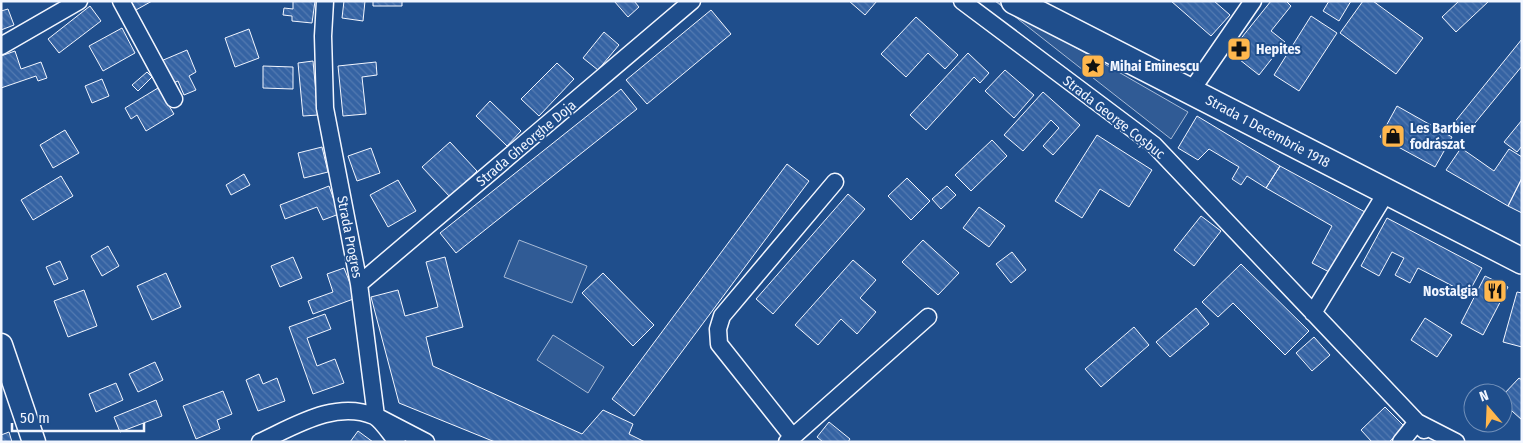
<svg xmlns="http://www.w3.org/2000/svg" width="1523" height="443" font-family="'Fira Sans Condensed',sans-serif">
<style>
.built{fill:#305b95;stroke:#a8bbd7}
.building{fill:url(#building-back-hatch);stroke:#f2f6ff}
.lines{fill:none;stroke-linecap:round;stroke-linejoin:round}
.minor-casing{stroke:#f2f6ff;stroke-width:19}
.secondary-casing{stroke:#f2f6ff;stroke-width:25}
.primary-casing{stroke:#f2f6ff;stroke-width:28}
.minor{stroke:#1f4e8c;stroke-width:16}
.secondary{stroke:#1f4e8c;stroke-width:22}
.primary{stroke:#1f4e8c;stroke-width:25}
.labels{text-anchor:middle;stroke-width:4;stroke-linejoin:round;paint-order:stroke}
.poi-label{font-size:14px;font-weight:bold;fill:#f2f6ff;stroke:#1f4e8c;text-anchor:start}
.street-label{font-size:14px;fill:#f2f6ff;stroke:#1f4e8c}
</style>
<defs>
<pattern id="building-back-hatch" width="6" height="6" patternUnits="userSpaceOnUse" patternTransform="scale(1.25)"><rect width="6" height="6" fill="#3563a3"/><path d="M-1 5l2 2M0 0l6 6M5-1l2 2" fill="none" stroke="#537ab1"/></pattern>
</defs>
<rect width="100%" height="100%" fill="#1f4e8c"/>
<path class="built" d="M995,1L1188,112L1171,139Z
M519,240L587,266L572,303L504,277Z
M553,335L604,367L588,393L537,360Z"/>
<path class="building" d="M131,1H152L136,10Z
M293,1H315L312,23L292,21V16L283,15L284,8L293,9Z
M344,1H365L363,21L342,18Z
M373,1H402V6H373Z
M614,1H634L639,7L628,17Z
M849,1H877L865,15Z
M1171,1H1214L1230,15L1211,36Z
M1271,1H1286L1291,6L1271,31L1285,42L1259,75L1230,52Z
M1329,1H1351L1339,21L1323,11Z
M1363,1H1373L1423,38L1396,74L1340,33Z
M1459,1H1489L1456,32L1442,17Z
M90,6L101,21L59,53L48,39Z
M8,9L14,25L1,30V11Z
M711,10L731,34L647,104L626,80Z
M1311,16L1337,33L1299,91L1274,75Z
M916,17L958,55L945,69L928,53L906,77L881,54Z
M122,28L135,53L103,71L89,46Z
M249,29L259,58L235,67L225,38Z
M604,32L619,45L598,70L583,58Z
M1522,39V66L1466,134L1453,124Z
M187,50L196,72L189,76L196,90L184,95L178,81L171,84L161,61Z
M15,51L21,69L41,62L47,78L38,81L36,76L1,88V56Z
M968,53L989,73L980,83L974,77L926,130L910,115Z
M313,61L318,115L303,116L298,63Z
M376,62L377,75L362,77L366,114L343,116L338,66Z
M557,63L574,79L539,116L521,99Z
M263,66L293,67V89L263,88Z
M1005,70L1034,95L1014,118L985,91Z
M147,72L152,77L138,91L132,85Z
M102,79L109,96L92,103L85,86Z
M158,88L174,114L146,131L137,115L131,119L125,108Z
M621,89L637,109L456,253L440,233Z
M1043,92L1080,125L1053,155L1043,146L1059,128L1051,120L1023,151L1004,135Z
M490,101L521,131L507,146L476,116Z
M1397,106L1452,137L1435,167L1380,137Z
M1197,116L1280,166L1266,188L1247,176L1241,185L1232,179L1239,167L1209,149L1198,160L1178,148Z
M1522,120V146L1517,152L1504,142Z
M65,130L79,153L53,168L40,145Z
M1097,135L1152,170L1129,207L1100,189L1082,218L1055,201Z
M992,140L1007,156L971,191L955,175Z
M450,142L477,171L450,197L422,167Z
M322,147L328,172L304,178L298,153Z
M371,148L380,173L357,181L348,156Z
M1461,148L1494,171L1509,149L1522,157V178L1508,206L1446,170Z
M787,164L809,181L634,416L612,399Z
M1280,166L1365,212L1331,273L1312,263L1332,226L1266,188Z
M244,174L250,185L231,195L226,185Z
M61,176L73,196L33,220L21,200Z
M907,178L930,201L911,220L888,196Z
M1522,178V213L1508,206Z
M398,180L416,211L388,227L370,195Z
M329,186L339,214L323,220L317,207L285,219L280,205Z
M947,186L956,195L941,209L932,199Z
M848,194L865,209L773,314L756,299Z
M979,207L1005,226L989,247L963,228Z
M1201,216L1221,231L1194,266L1174,250Z
M1387,218L1482,268L1468,294L1418,268L1410,283L1395,275L1404,258L1392,252L1379,276L1361,266Z
M923,240L959,273L938,295L902,262Z
M108,246L119,266L102,276L91,256Z
M1012,252L1026,270L1011,283L996,264Z
M293,257L302,278L280,287L271,266Z
M445,257L463,327L426,337L433,366L582,434L603,410L633,424L629,434L645,442H495L399,403L371,297L398,290L405,316L438,307L426,262Z
M853,260L876,280L860,298L876,312L857,334L841,319L818,345L795,325Z
M60,261L68,279L54,285L46,267Z
M1241,264L1309,331L1285,355L1233,303L1218,317L1202,302Z
M344,268L356,298L313,314L308,301L333,292L327,274Z
M166,273L181,307L152,320L137,286Z
M603,273L654,325L633,346L582,293Z
M1485,276L1508,287L1483,335L1461,323Z
M84,290L97,326L68,337L54,301Z
M1517,292L1522,293V347L1503,342Z
M1196,308L1209,324L1170,357L1156,342Z
M325,314L331,329L307,338L317,366L335,359L344,383L313,394L289,327Z
M1425,318L1452,335L1437,357L1411,340Z
M1134,327L1149,345L1101,387L1085,369Z
M1314,337L1330,355L1312,371L1296,353Z
M155,362L163,380L138,392L129,374Z
M259,374L263,384L277,378L285,401L258,411L246,380Z
M1519,378L1522,380V420L1503,403V395Z
M116,383L123,400L96,412L89,394Z
M223,391L232,414L217,420L220,429L196,439L183,406Z
M156,400L162,416L120,432L114,417Z
M1385,407L1405,427L1389,442H1372L1361,430Z
M829,422L850,439L848,442H823L817,437Z
M358,431L373,442H350Z
M9,432L12,442H1V435Z"/>
<g class="lines">
<g class="minor-casing">
<path id="minor" d="M121,1L174,99
M325,1L323,36L325,108L359,284L376,416L426,442
M962,1L1154,145L1417,422L1456,442
M1,46L79,1
M1191,91L1253,1
M359,284L692,1
M1313,313L1386,193
M792,436L719,344L718,329L722,316L835,182
M260,442C295,426 335,400 374,416C382,420 391,435 397,442
M787,442L928,317
M1401,442L1417,422L1424,430"/>
</g>
<g class="secondary-casing">
<path id="secondary" d="M1,345L34,442"/>
</g>
<g class="primary-casing">
<path id="primary" d="M1014,1L1522,261"/>
</g>
<use href="#minor" class="minor"/>
<use href="#secondary" class="secondary"/>
<use href="#primary" class="primary"/>
</g>
<defs>
<g id="pharmacy-square" transform="scale(1.25)"><rect x="-9" y="-9" width="18" height="18" rx="4" fill="#ffb74d" stroke="#1f4e8c"/><path d="M-2-6h4v4h4v4h-4v4h-4v-4h-4v-4h4Z" fill="#111"/></g>
<g id="sight-square" transform="scale(1.25)"><rect x="-9" y="-9" width="18" height="18" rx="4" fill="#ffb74d" stroke="#1f4e8c"/><path d="M0-6L1.8-2.2L6-1.7L2.9 1.2L3.7 5.4L0 3.3L-3.7 5.4L-2.9 1.2L-6-1.7L-1.8-2.2Z" fill="#111"/></g>
<g id="shop-square" transform="scale(1.25)"><rect x="-9" y="-9" width="18" height="18" rx="4" fill="#ffb74d" stroke="#1f4e8c"/><path d="M-5-2.5h2.3a2.7 3.5 0 0 1 5.4 0H5L5.5 6h-11ZM-1.5-2.5h3a1.5 2.3 0 0 0-3 0Z" fill="#111"/></g>
<g id="restaurant-square" transform="scale(1.25)"><rect x="-9" y="-9" width="18" height="18" rx="4" fill="#ffb74d" stroke="#1f4e8c"/><path d="M-5-6h1v4h1v-4h1v4h1v-4h1v5L-1.5 .5V6h-2V.5L-5-1ZM5-6V6H3V1.5H1.5Q1.5-4 5-6Z" fill="#111"/></g>
</defs>
<g fill-rule="evenodd">
<use href="#pharmacy-square" x="1239" y="49"/>
<use href="#sight-square" x="1093" y="66"/>
<use href="#shop-square" x="1393" y="136"/>
<use href="#restaurant-square" x="1495" y="291"/>
</g>
<g class="labels">
<g class="poi-label">
<text x="1256" y="54">Hepites</text>
<text x="1110" y="71">Mihai Eminescu</text>
<text x="1410" y="133">Les Barbier<tspan x="1410" dy="16">fodrászat</tspan></text>
<text x="1478" y="296" text-anchor="end">Nostalgia</text>
</g>
<g class="street-label">
<text transform="translate(1114 117) rotate(38)" y="5">Strada George Coșbuc</text>
<text transform="translate(1268 131) rotate(28)" y="5">Strada 1 Decembrie 1918</text>
<text transform="translate(526 143) rotate(-40)" y="5">Strada Gheorghe Doja</text>
<text transform="translate(350 237) rotate(79)" y="5">Strada Progres</text>
</g>
</g>
<rect width="1523" height="443" fill="none" stroke="#f2f6ff" stroke-width="5"/>
<g transform="translate(1488 408) rotate(341)"><circle r="24" fill="#1f4e8c" stroke="#7391ba"/>
<path d="M0-4L9 19L0 12L-9 19Z" fill="#ffb74d"/>
<text y="-8" font-size="14" font-weight="bold" text-anchor="middle" fill="#f2f6ff">N</text>
</g>
<path d="M12 423v8h132v-8" fill="none" stroke="#f2f6ff" stroke-width="2.5"/>
<text x="20" y="423" font-size="15" fill="#f2f6ff" stroke="#1f4e8c" stroke-width="4" paint-order="stroke">50 m</text>
</svg>
